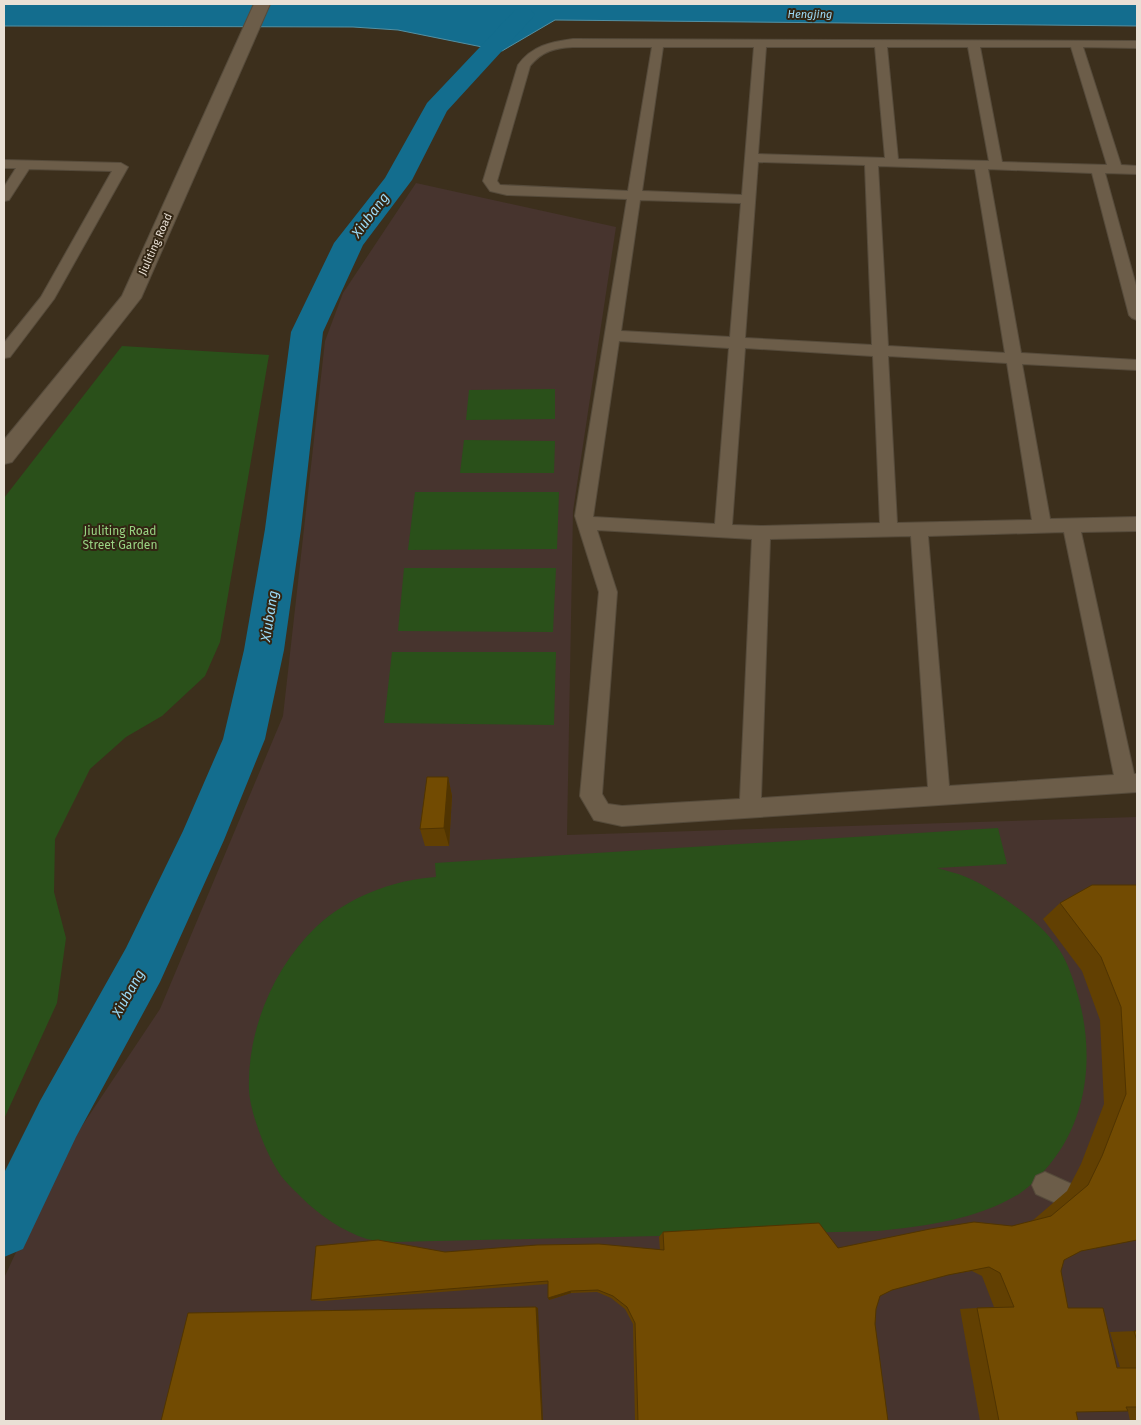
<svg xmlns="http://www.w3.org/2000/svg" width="1141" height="1425" font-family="'Fira Sans',sans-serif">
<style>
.education{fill:#47342e}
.green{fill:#2a501a}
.water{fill:#136d8e;stroke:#5390a3}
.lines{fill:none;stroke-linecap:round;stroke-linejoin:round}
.canal{fill:#136d8e;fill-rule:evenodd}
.lane-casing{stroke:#564b3b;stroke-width:2}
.secondary-casing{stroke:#564b3b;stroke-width:2}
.lane{fill:#6c5d49;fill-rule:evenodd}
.secondary{fill:#6c5d49;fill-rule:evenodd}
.wall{fill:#624002}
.shaded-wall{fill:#503401}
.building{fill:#724b02;stroke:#503401}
.labels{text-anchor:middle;stroke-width:4;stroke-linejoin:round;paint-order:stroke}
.far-water-label{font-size:11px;font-style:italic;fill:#9bd9f5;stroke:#322513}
.far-street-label{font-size:11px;fill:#e9e0d5;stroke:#322513}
.park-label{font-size:12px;fill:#99d383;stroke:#322513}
.water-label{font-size:14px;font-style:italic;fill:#9bd9f5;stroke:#322513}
</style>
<rect width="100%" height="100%" fill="#3c2f1c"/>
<path class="education" d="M416,183L616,227L573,511L567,835L1137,817V1421H4V1278L58,1162L160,1009L283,716L325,341L343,293Z"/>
<path class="green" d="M122,346L269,355L220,642L205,676L162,716L126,737L90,769L55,839L54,892L66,938L57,1003L4,1119V498Z
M555,389V419L466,420L469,390Z
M464,440L555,441L554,473H460Z
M415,492H559L557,549L408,550Z
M404,568H556L553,632L398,631Z
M392,652H556L554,725L384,723Z
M998,828L1007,864L937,868C947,871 957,873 966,877C995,889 1041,922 1058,948C1066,959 1071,973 1075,986C1096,1049 1090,1121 1044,1171C1037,1179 1028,1188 1019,1194C976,1220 926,1226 878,1231L393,1242C385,1241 375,1241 367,1239C342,1231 319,1215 301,1197C292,1188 282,1179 276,1168C265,1150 250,1112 249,1090C247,1031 273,968 316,927C348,897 392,880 436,877L435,863Z"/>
<path class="water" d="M4,4H1137V26L555,20L502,51L398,30L353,27L4,26Z"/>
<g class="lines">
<path class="canal" d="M523,8L531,10L535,15L447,111L412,180L363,245L323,332L301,529L284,650L265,739L224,840L160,982L76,1137L23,1249L4,1257V1173L40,1101L126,948L183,831L223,739L244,650L265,529L291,332L334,243L385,178L427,103L515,10Z"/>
<g class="lane-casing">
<path id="lane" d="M573,39L1137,41V48L1083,47L1121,165L1137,166V174L1105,173L1137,289V320L1132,318L1129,315L1092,173L988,169L1021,353L1137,360V370L1022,364L1050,519L1137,517V531L1081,532L1134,774H1137V792L622,826L594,820L580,796L599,592L575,516L627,199L507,195L490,191L483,181L518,65C532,46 550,42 573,39ZM573,47H652L628,191L500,185L497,181L530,66C542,51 555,48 573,47ZM663,47H754L742,195L642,191ZM766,47H875L885,158L758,154ZM887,47H968L989,161L898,159ZM980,47H1071L1107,165L1002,162ZM758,162L865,165L872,345L745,338ZM878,166L975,169L1005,353L888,346ZM640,200L741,203L730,337L621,331ZM619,341L729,348L715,524L593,517ZM745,348L873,356L880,523L761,526L732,525ZM888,356L1007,363L1032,520L897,523ZM597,530L752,539L740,799L622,806L608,804L602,794L617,592ZM1064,532L1114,775L949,786L928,536ZM911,536L928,787L761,798L770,539Z
M4,160L121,163L128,167L54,299L10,357L4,358V343L41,297L112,171L29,169L9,200L4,201V187L16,168H4Z
M1045,1172L1098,1196L1102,1205L1098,1214L1089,1218L1036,1194L1032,1185L1036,1176Z"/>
</g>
<g class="secondary-casing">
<path id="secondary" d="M254,4H270L141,298L12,462L4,464V440L122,296Z"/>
</g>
<use href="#lane" class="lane"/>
<use href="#secondary" class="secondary"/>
</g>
<path class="wall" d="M448,777L452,796L449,846H425L420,829Z
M1137,885V1240L1081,1251L1064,1260L1061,1271L1068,1308L1117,1367H1120L1110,1332L1137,1331V1421H1130L1128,1411L1076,1412L1078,1421H980L960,1309L994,1307L982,1276L972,1271L946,1275L892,1290L880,1296L876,1309L875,1324L888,1421H635L633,1324L625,1309L611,1298L597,1292L571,1293L549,1300L548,1284L322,1301L311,1300L445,1252L660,1250L659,1237L663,1232L838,1248L1012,1226L1032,1221L1067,1191L1081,1164L1104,1104L1100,1020L1082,971L1043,919L1060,903Z"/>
<path class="shaded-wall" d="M448,777L452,796L449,846L444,828Z
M571,1291V1293L549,1300L548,1298Z
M536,1307L538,1308L543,1421H542Z"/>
<path class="building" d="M427,777H448L444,828L420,829Z
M1092,885H1137V1240L1081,1251L1064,1260L1061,1271L1068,1308H1103L1117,1368H1137V1407H1126L1128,1411L1076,1412L1078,1421H999L977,1308L1014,1307L1000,1273L989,1267L948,1275L892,1290L880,1296L876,1309L875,1324L888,1421H638L635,1323L627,1307L613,1296L598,1290L571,1291L548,1298V1281L311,1300L316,1246L378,1240L445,1252L537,1245L599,1244L664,1250L663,1232L819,1223L838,1248L930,1229L974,1222L1012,1226L1051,1216L1088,1185L1102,1156L1126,1094L1121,1007L1101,957L1060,903Z
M536,1307L542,1421H161L188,1313Z
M1134,1331H1137V1341Z"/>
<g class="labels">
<g class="far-water-label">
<text x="810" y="18">Hengjing</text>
</g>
<g class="far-street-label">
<text transform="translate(155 244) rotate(-66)" y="4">Jiuliting Road</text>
</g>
<g class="park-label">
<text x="120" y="535">Jiuliting Road<tspan x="120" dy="14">Street Garden</tspan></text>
</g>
<g class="water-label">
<text transform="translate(370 215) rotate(-53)" y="5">Xiubang</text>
<text transform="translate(269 616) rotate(-81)" y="5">Xiubang</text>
<text transform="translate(128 993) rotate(-61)" y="5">Xiubang</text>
</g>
</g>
<rect width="1141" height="1425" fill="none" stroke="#e9e0d5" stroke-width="10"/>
</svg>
